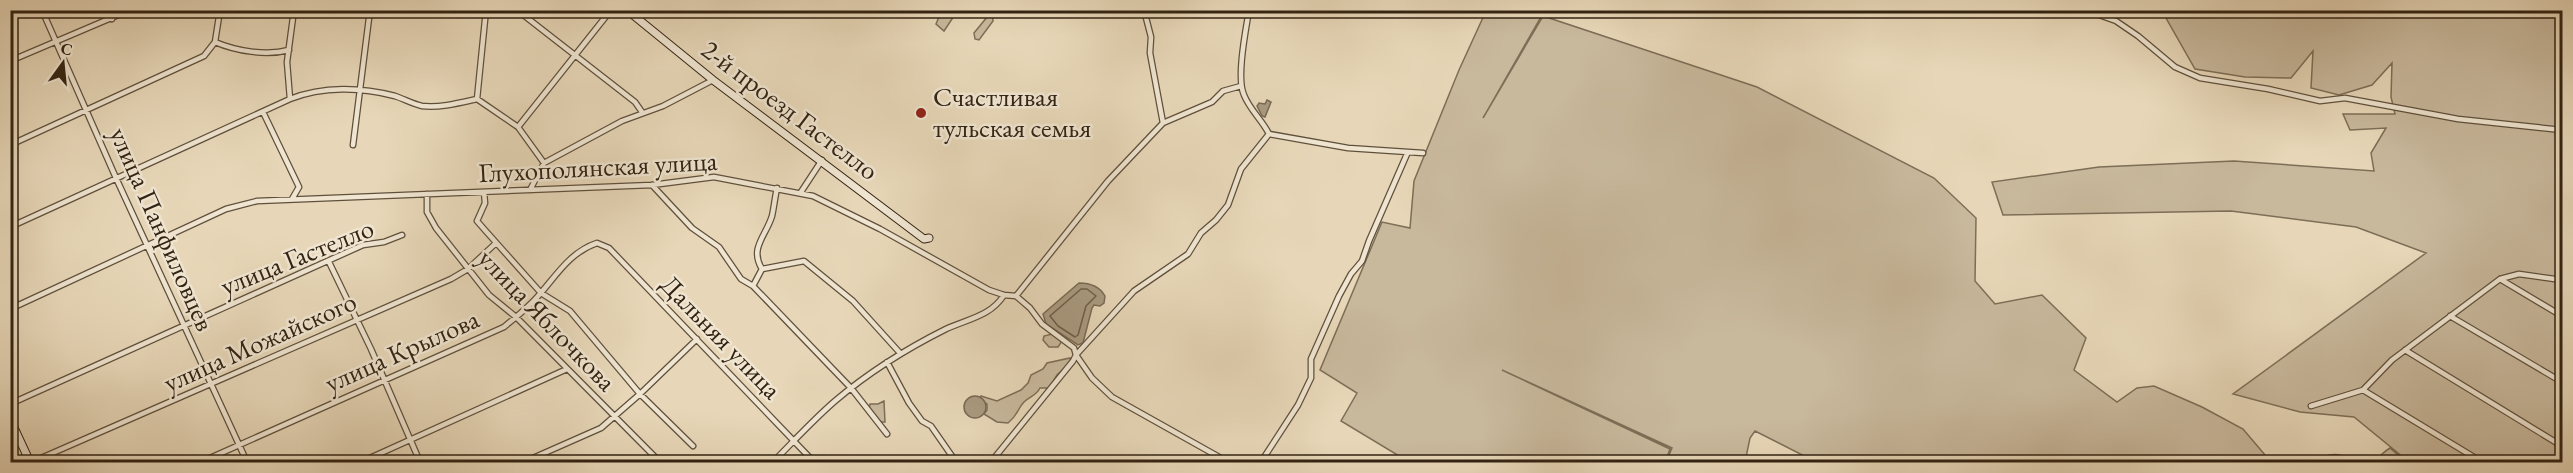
<svg xmlns="http://www.w3.org/2000/svg" width="2573" height="473" font-family="'EB Garamond',serif">
<style>
.green{fill:#c8b89c;stroke:#7d6e57;stroke-width:1.5}
.water{fill:#a99a80;stroke:#796a54;stroke-width:1.5}
.lines{fill:none;stroke-linecap:round;stroke-linejoin:round}
.shore{stroke:#6e5e49;stroke-width:1.5}
.street-casing{stroke:#5f503c;stroke-width:7}
.secondary-casing{stroke:#322312;stroke-width:9}
.street{stroke:#efe5d1;stroke-width:4.5}
.secondary{stroke:#efe5d1;stroke-width:7}
.poi-dot{fill:#8f2418;stroke:#efe5d1;stroke-width:2}
.labels{text-anchor:middle;stroke-width:5;stroke-linejoin:round;paint-order:stroke}
.poi-label{font-size:27px;fill:#322312;stroke:#efe5d1;text-anchor:start}
.street-label{font-size:27px;fill:#322312;stroke:#efe5d1}
</style>
<rect width="100%" height="100%" fill="#e7d7b8"/>
<filter id="stains"><feTurbulence type="fractalNoise" baseFrequency=".00333" numOctaves="4"/><feColorMatrix values="0 0 0 0 .2 0 0 0 0 .09 0 0 0 0 .02 0 0 0 .5 -.17"/></filter>
<radialGradient id="worn" r=".72"><stop offset=".6" stop-color="#630" stop-opacity="0"/><stop offset="1" stop-color="#630" stop-opacity=".3"/></radialGradient>
<path class="green" d="M947,11L954,16L944,31L936,24L941,12L944,14Z
M992,11L993,21L979,40L975,39L974,33Z
M1486,11H1530L1542,15L1483,118L1543,16L1757,87L1934,178L1976,218L1975,281L1995,304L2042,295L2086,338L2074,370L2117,402L2137,388L2154,386L2202,407L2243,429L2271,462H1816L1755,431L1750,438L1745,462H1666L1672,448L1502,370L1670,449L1665,462H1409L1341,421L1357,393L1320,370L1382,222L1410,228L1414,181L1459,70Z
M2162,11H2562V462H2409L2354,417L2300,412L2233,394L2426,253L2356,227L2231,211L2003,215L1992,182L2099,167L2234,161L2374,171L2371,153L2386,128L2350,130L2343,114H2395L2391,97L2392,63L2372,85L2339,95L2311,88L2313,51L2291,78L2245,77L2195,69Z
M1064,331L1072,337L1062,341L1058,347H1049L1043,340L1044,336Z
M1070,358L1071,362L1057,375L1049,388H1040C1036,396 1030,396 1024,402C1017,409 1019,414 1008,423L997,422L984,414L987,410V404L980,400L981,396L997,401L1021,390L1028,383L1031,375L1043,369L1047,363Z
M884,401L885,422H880L869,409L870,404H878Z
M2390,448L2406,462H2313C2343,442 2356,470 2374,460C2379,457 2385,451 2390,448Z"/>
<path class="water" d="M1267,100L1271,102L1265,117L1262,116L1257,106L1259,103L1265,104Z
M1079,283C1090,283 1100,287 1105,296L1104,303L1100,306L1094,305L1092,308L1083,343L1078,345L1046,324L1043,314Z
M964 407a11 11 0 1 1 22 0a11 11 0 1 1-22 0Z"/>
<g class="lines">
<path class="shore" d="M1081,289H1087L1096,296L1086,306L1078,335L1075,337L1058,326L1050,316Z"/>
<g class="street-casing">
<path id="street" d="M42,10L116,178L247,462
M108,10L112,19
M517,10L635,102L642,112
M1144,10L1151,37L1150,53L1163,123
M1249,10C1246,29 1236,78 1244,95C1250,110 1262,120 1269,134L1348,148L1423,153
M2085,10L2116,21L2138,36L2175,67L2200,78L2268,89L2320,101L2345,98L2458,119L2562,130
M215,42C236,51 266,56 289,50
M10,61L130,10
M290,99C323,86 361,87 395,96C404,99 413,104 422,106C440,108 459,103 477,99L518,127L544,163
M477,99L486,10
M263,112L299,187L292,199
M518,127L611,10
M10,145L204,56L215,42L220,10
M353,145L370,10
M652,185L692,228L719,247L741,279L753,286L851,388L887,434
M530,190L544,163L622,121L663,106L713,80
M484,192L485,203L477,221L484,229L541,293L570,311L640,394L693,446
M801,192L822,160
M427,194V212L436,228L489,295L516,317L660,462
M10,227L290,99L287,62L294,10
M329,262L371,349L420,462
M762,269C749,248 766,236 772,216C774,207 775,197 777,188
M2500,279L2562,316
M753,286L762,269L804,261L853,301L900,353
M1016,296L1108,181L1163,123L1212,102L1223,91L1241,86
M10,309L226,209L257,201L652,185L714,177L813,196L880,229L989,290L1004,295L1016,296L1030,308L1042,324L1074,348L1076,355L1073,361L991,462
M2450,316L2562,382
M2405,350L2562,446
M887,362L909,403L922,421L931,426L954,459L952,462
M2363,390L2482,462
M10,404L363,245L384,242L402,235
M2311,406L2363,390L2392,360L2500,279L2519,274L2562,280
M32,462L451,279L468,269L496,243
M201,462L504,327C516,317 529,307 539,295C556,276 570,252 597,243L609,248L814,462
M361,462L567,369
M524,462L601,428L640,394L697,339
M773,462C793,442 813,420 835,401C869,372 906,349 946,329C968,319 991,316 1004,295
M1228,462L1112,397L1092,378L1076,355L1134,291L1188,254L1201,233L1216,220L1228,205L1241,169L1269,134
M1261,462L1298,405L1311,378V359L1339,296L1351,274L1362,261L1369,241L1407,154"/>
</g>
<g class="secondary-casing">
<path id="secondary" d="M627,10L713,80L924,239L929,238
M10,419L30,462"/>
</g>
<use href="#street" class="street"/>
<use href="#secondary" class="secondary"/>
</g>
<circle class="poi-dot" cx="921" cy="113" r="6"/>
<g class="labels">
<g class="poi-label">
<text x="933" y="106">Счастливая<tspan x="933" dy="31">тульская семья</tspan></text>
</g>
<g class="street-label">
<text transform="translate(790 110) rotate(37)" y="9">2-й проезд Гастелло</text>
<text transform="translate(598 167) rotate(-3)" y="9">Глухополянская улица</text>
<text transform="translate(162 229) rotate(66)" y="9">улица Панфиловцев</text>
<text transform="translate(297 257) rotate(-22)" y="9">улица Гастелло</text>
<text transform="translate(547 320) rotate(46)" y="9">улица Яблочкова</text>
<text transform="translate(721 337) rotate(46)" y="9">Дальняя улица</text>
<text transform="translate(260 342) rotate(-24)" y="9">улица Можайского</text>
<text transform="translate(402 351) rotate(-24)" y="9">улица Крылова</text>
</g>
</g>
<rect width="2573" height="473" fill="none" stroke="#e7d7b8" stroke-width="36"/>
<rect x="12" y="12" width="2549" height="449" fill="none" stroke="#322312" stroke-width="3"/>
<rect x="18" y="18" width="2537" height="437" fill="none" stroke="#322312" stroke-width="1.5"/>
<g transform="translate(63 63) rotate(15)" stroke="#efe5d1" stroke-width="4.5" paint-order="stroke">
<path d="M0-4.5L10 22L0 15L-10 22Z" fill="#322312"/>
<text y="-9" font-size="16" font-weight="bold" text-anchor="middle" fill="#322312">С</text>
</g>
<rect width="100%" height="100%" filter="url(#stains)"/>
<rect width="100%" height="100%" fill="url(#worn)"/>
</svg>
